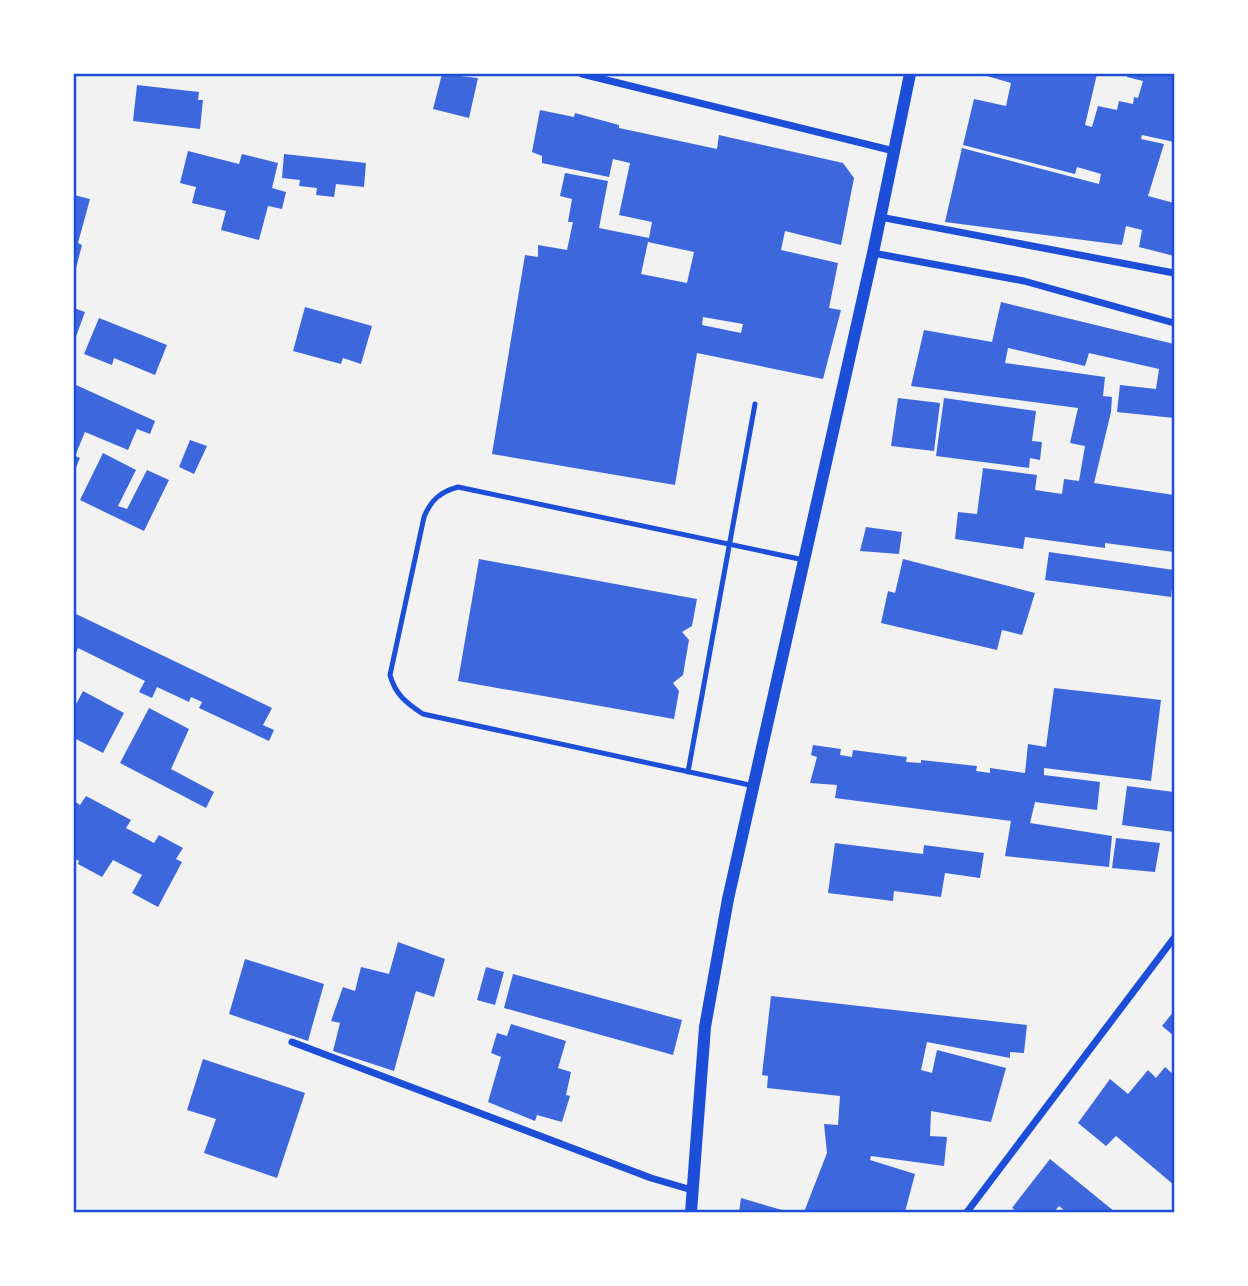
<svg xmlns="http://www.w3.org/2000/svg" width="1248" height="1286" font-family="Bitter,serif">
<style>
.building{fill:#3d67dc;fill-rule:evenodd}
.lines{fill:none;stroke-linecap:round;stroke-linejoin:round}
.service{stroke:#1d4ed8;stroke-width:5}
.minor{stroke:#1d4ed8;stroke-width:7}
.tertiary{stroke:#1d4ed8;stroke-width:12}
.neatline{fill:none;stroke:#1d4ed8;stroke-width:2.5}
</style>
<rect width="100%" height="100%" fill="#f2f2f2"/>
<path class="building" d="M442,74L478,78L469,118L433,109Z
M980,74H1097L1085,125L1092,127L1098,106L1117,110L1119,101L1133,104L1134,97L1138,98L1143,81L1127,77L1128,74H1174V142L1142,135L1141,139L1164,144L1148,196L1174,203V256L1139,247L1142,230L1126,226L1122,245L945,222L962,148L1099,184L1101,174L1077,167L1075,174L963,145L974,99L1006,106L1011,83Z
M137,85L199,92L198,100H203L200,129L133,121Z
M540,110L574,117L575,113L619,125V128L717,149L719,135L843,163L854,178L841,245L785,231L781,250L838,263L829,308L841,310L823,379L697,353L675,485L492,454L525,255L538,257V245L567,250L573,222H568L572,199L560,196L565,173L608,181L599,228L649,238L652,222L619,215L630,163L613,159L609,177L542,163V156L532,152ZM648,242L694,252L687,283L641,274ZM703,317L743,324L741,333L702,325Z
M188,151L239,164L242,154L278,163L272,188L286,192L282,209L268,206L259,240L221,230L226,211L192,203L196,187L180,183Z
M284,154L366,163L364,187L336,184L334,197L316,195L317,188L299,186L300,180L282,178Z
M74,195L90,199L78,243L82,245L74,276Z
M1001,302L1174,344V418L1117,412L1120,385L1156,389L1159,369L1089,353L1085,366L1008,348L1005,363L1105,377L1103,396L1112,397L1111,412L1094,483L1174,495V552L1105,543V548L1025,537L1023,549L955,539L958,512L977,514L983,468L1037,475L1035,490L1062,494L1064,479L1079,481L1085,446L1070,443L1078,408L911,386L924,330L992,342Z
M305,307L372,326L361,364L343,358L341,364L293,351Z
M74,308L85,312L74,342Z
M99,318L167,345L155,375L114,358L112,365L84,354Z
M74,384L155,421L150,434L137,429L128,450L85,432L75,456L80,458L74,472Z
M898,398L940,403L934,451L891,446Z
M944,398L1036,411L1032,441L1042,442L1040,460L1030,458L1029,468L936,456Z
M190,440L207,446L194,474L179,467Z
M103,453L136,470L118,506L127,509L147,470L169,480L144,531L80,500Z
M866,527L902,532L899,554L860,551Z
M1049,552L1174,570L1171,597L1045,580Z
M479,559L697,599L692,626L682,632L689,640L683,675L673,683L679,691L674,719L458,681Z
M903,559L1035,593L1022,635L1002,630L997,650L881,623L888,591L895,593Z
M74,613L272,708L263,725L274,730L269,741L199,708L202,702L191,697L189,702L157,687L152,698L139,692L145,681L78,648L74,658Z
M1054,688L1161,700L1151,781L1044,768V775L1100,782L1097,810L1035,802L1030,823L1112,836L1109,867L1005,856L1011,821L835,798L837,785L810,783L817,757L811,755L813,745L841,749L840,755L852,757L853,750L907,757L906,762L921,763V760L977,766L976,771L990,773V768L1025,773L1028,744L1046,747Z
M83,691L124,713L103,753L74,738V708Z
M149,708L189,729L171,769L214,792L206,808L120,763Z
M1127,786L1174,792V832L1122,825Z
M86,796L131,820L126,828L154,843L159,835L183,848L176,859L182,862L158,907L132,893L142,875L113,860L102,877L78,864L79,861L74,858V801L80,805Z
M1116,838L1160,843L1155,872L1112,868Z
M835,843L923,854L924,845L984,853L980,878L945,873L941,897L894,891L893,901L828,893Z
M398,942L445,959L434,997L416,991L394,1071L333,1051L340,1023L331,1021L343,987L355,991L361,967L389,974Z
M245,959L324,984L308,1041L229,1014Z
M486,967L504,972L495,1005L477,1000Z
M513,974L682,1020L673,1055L504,1008Z
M771,996L1027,1025L1024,1053L1010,1052V1058L927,1042L921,1070L932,1073L937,1050L1006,1068L991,1122L931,1111L930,1136L947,1137L944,1166L871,1156L870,1160L915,1174L905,1212H804L827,1153L824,1124L838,1125L840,1096L767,1088L768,1076L762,1075Z
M1174,1011V1036L1162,1026Z
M511,1024L566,1041L558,1068L571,1072L566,1095L570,1096L562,1122L537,1115L535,1121L488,1102L501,1057L491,1053L497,1033L507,1036Z
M203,1059L305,1093L277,1178L204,1153L216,1119L187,1110Z
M1165,1067L1174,1075V1185L1116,1136L1106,1146L1078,1123L1110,1079L1128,1094L1148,1070L1156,1078Z
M1050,1159L1115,1212H1066L1059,1206L1054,1212H1018L1012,1208Z
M741,1198L789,1212H739Z"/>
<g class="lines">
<path class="service" d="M688,772L755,404
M754,786L423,714C406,703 395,694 390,675L424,517C431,500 440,492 458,487L804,560"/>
<path class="minor" d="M582,74L894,151
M880,217L1174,273
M873,253L1024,281L1174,323
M292,1042L651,1178L692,1190
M967,1212L1174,938"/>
<path class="tertiary" d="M691,1212L705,1027L728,899L873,253L910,74"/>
</g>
<rect width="1248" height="1286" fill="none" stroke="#ffffff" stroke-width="150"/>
<rect x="75" y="75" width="1098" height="1136" class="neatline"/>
</svg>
